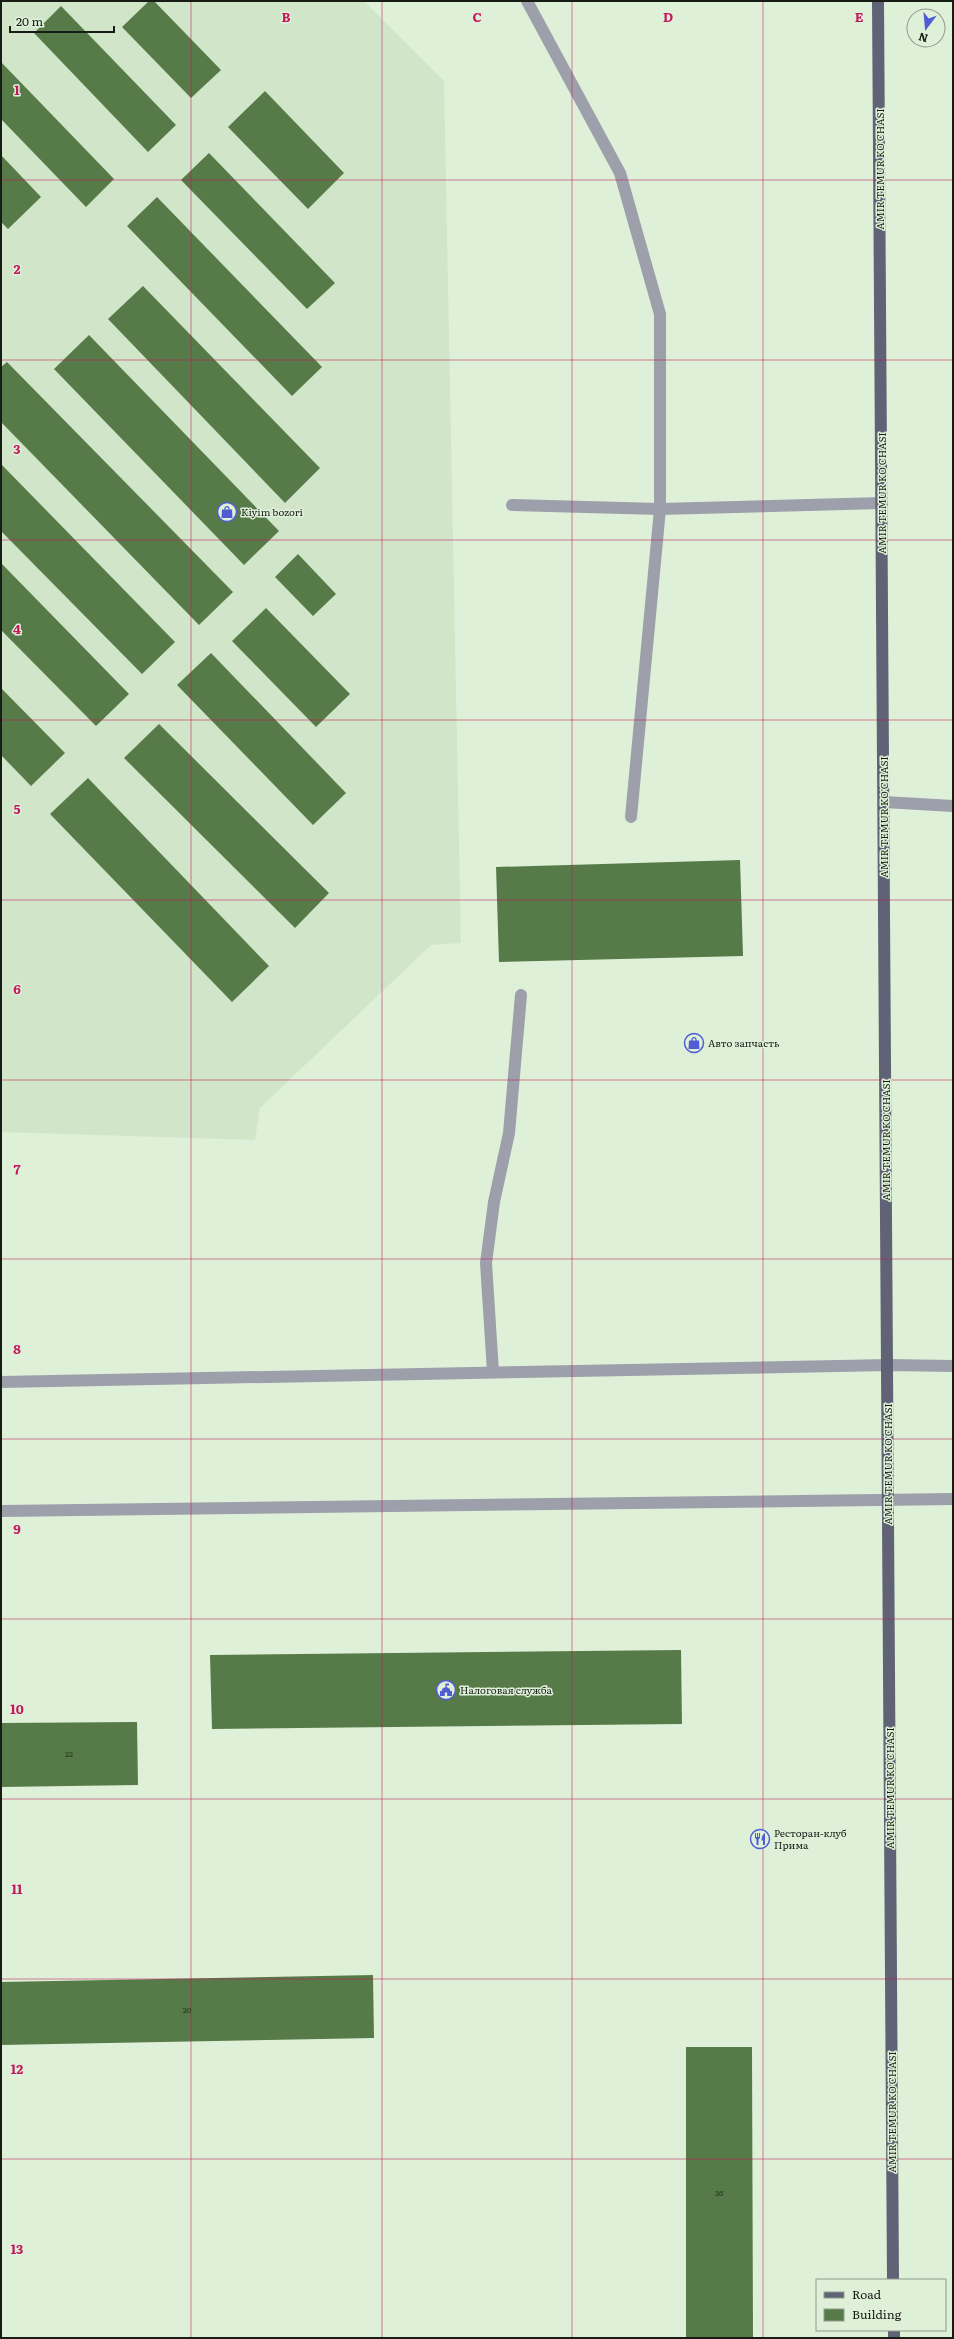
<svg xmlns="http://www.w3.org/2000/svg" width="954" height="2339" viewBox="0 0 954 2339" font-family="Literata,serif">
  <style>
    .built { fill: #d1e6c9 }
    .building { fill: #577b48 }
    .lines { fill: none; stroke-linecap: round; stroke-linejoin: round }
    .minor { stroke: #9da0aa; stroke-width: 12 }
    .major { stroke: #5f6375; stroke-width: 12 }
    .grid { fill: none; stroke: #c2185b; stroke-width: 1; stroke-opacity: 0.55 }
    .labels { text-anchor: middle; stroke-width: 3; stroke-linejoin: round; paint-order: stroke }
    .number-label { font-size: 8px; fill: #273422 }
    .street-label { font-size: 10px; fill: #171d15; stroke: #dff0d9 }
    .poi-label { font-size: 10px; fill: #171d15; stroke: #dff0d9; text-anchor: start }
    .grid-label { font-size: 13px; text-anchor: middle; font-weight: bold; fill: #c2185b; stroke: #dff0d9; stroke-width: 3; stroke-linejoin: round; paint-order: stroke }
  </style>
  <rect width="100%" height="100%" fill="#dff0d9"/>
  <polygon class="built" points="1,1 364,1 444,81 461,943 431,945 260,1108 255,1140 1,1132"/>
  <g class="building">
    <polygon points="149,1 154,1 221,70 191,98 122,27"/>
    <polygon points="61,6 176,125 148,152 34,33"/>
    <polygon points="1,62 114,179 86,207 1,119"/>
    <polygon points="265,91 344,173 308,209 228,127"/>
    <polygon points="209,153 335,283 307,309 181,180"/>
    <polygon points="1,155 41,197 8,229 1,222"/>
    <polygon points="157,197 322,367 292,396 127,226"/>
    <polygon points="143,286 320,468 285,503 108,319"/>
    <polygon points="89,335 279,531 244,565 54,369"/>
    <polygon points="7,362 233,592 199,625 1,422 1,367"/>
    <polygon points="1,464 175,642 142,674 1,531"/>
    <polygon points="298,554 336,594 313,616 275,577"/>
    <polygon points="1,563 129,694 96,726 1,630"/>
    <polygon points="266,608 350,694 316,727 232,641"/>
    <polygon points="211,653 346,793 313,825 177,685"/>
    <polygon points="1,688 65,753 31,786 1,755"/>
    <polygon points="159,724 329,893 295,928 124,758"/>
    <polygon points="88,778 269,966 232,1002 50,814"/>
    <polygon points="740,860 743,956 499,962 496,867"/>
    <polygon points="681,1650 682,1724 212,1729 210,1655"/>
    <polygon points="137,1722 138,1785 1,1787 1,1723"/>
    <polygon points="373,1975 374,2038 1,2045 1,1982"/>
    <polygon points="686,2047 752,2047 753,2338 686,2338"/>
  </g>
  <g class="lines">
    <g class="minor">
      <polyline points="527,1 620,173 660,314 660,509 631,817"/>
      <polyline points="512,505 660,509 882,503"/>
      <polyline points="884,802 953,806"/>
      <polyline points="493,1372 486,1263 494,1202 509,1133 521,995"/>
      <polyline points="1,1382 888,1365 953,1366"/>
      <polyline points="1,1511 953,1499"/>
    </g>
    <g class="major">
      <polyline points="878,1 893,2280"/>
      <polyline points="894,2330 894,2338"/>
    </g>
  </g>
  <path class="grid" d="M191 1V2338M382 1V2338M572 1V2338M763 1V2338M1 180H953M1 360H953M1 540H953M1 720H953M1 900H953M1 1080H953M1 1259H953M1 1439H953M1 1619H953M1 1799H953M1 1979H953M1 2159H953"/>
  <defs>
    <symbol id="shop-ring" viewBox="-11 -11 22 22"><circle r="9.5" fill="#dff0d9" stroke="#505cd2" stroke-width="1.5"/><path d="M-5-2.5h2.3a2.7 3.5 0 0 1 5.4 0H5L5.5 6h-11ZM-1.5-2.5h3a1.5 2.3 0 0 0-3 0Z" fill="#505cd2"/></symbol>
    <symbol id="civic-ring" viewBox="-11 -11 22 22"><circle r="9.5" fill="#dff0d9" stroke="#505cd2" stroke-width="1.5"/><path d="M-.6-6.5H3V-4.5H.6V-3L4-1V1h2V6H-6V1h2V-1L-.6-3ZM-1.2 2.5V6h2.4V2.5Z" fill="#505cd2"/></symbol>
    <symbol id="restaurant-ring" viewBox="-11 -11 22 22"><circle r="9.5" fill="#dff0d9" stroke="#505cd2" stroke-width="1.5"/><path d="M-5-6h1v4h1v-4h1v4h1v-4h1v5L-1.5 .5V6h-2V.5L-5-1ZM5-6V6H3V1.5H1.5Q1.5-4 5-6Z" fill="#505cd2"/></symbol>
  </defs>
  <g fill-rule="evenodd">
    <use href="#shop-ring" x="216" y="501" width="22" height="22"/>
    <use href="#shop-ring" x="683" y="1032" width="22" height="22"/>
    <use href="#civic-ring" x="435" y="1679" width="22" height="22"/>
    <use href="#restaurant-ring" x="749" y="1828" width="22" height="22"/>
  </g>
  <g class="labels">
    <g class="number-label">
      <text x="69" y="1757">22</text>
      <text x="187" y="2013">20</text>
      <text x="719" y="2196">36</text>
    </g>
    <g class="street-label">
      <text transform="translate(880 169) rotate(-90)" y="4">AMIR TEMUR KO'CHASI</text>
      <text transform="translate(882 493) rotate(-90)" y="4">AMIR TEMUR KO'CHASI</text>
      <text transform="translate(884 817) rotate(-90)" y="4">AMIR TEMUR KO'CHASI</text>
      <text transform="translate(886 1140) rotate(-90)" y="4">AMIR TEMUR KO'CHASI</text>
      <text transform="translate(888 1464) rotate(-90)" y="4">AMIR TEMUR KO'CHASI</text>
      <text transform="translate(890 1788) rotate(-90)" y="4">AMIR TEMUR KO'CHASI</text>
      <text transform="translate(892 2112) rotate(-90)" y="4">AMIR TEMUR KO'CHASI</text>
    </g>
    <g class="poi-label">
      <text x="241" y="516">Kiyim bozori</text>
      <text x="708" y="1047">Авто запчасть</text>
      <text x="460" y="1694">Налоговая служба</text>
      <text x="774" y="1837">Ресторан-клуб<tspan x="774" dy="12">Прима</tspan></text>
    </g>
  </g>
  <g class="grid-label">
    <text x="286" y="22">B</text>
    <text x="477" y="22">C</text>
    <text x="668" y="22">D</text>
    <text x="859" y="22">E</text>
    <text x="17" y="95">1</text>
    <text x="17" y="274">2</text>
    <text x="17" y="454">3</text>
    <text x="17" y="634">4</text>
    <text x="17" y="814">5</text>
    <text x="17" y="994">6</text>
    <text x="17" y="1174">7</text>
    <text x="17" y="1354">8</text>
    <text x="17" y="1534">9</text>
    <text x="17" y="1714">10</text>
    <text x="17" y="1894">11</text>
    <text x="17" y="2074">12</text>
    <text x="17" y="2254">13</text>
  </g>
  <rect width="954" height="2339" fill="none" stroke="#171d15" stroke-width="4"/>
  <rect x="816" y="2279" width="130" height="52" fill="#dff0d9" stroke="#8f9c8b"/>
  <rect x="824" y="2292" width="20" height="6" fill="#5f6375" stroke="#8f9c8b"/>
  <text x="852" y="2299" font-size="12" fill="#171d15">Road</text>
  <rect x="824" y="2309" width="20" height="12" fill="#577b48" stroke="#8f9c8b"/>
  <text x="852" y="2319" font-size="12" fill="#171d15">Building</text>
  <g transform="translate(926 28) rotate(196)"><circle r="19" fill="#dff0d9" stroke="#8f9c8b"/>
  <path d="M0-3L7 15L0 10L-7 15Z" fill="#505cd2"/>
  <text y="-6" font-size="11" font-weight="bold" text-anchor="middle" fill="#171d15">N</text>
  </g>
  <path d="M10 26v6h104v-6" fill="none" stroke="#171d15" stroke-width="2"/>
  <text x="16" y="26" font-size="12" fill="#171d15" stroke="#dff0d9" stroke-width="3" paint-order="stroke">20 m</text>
</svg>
